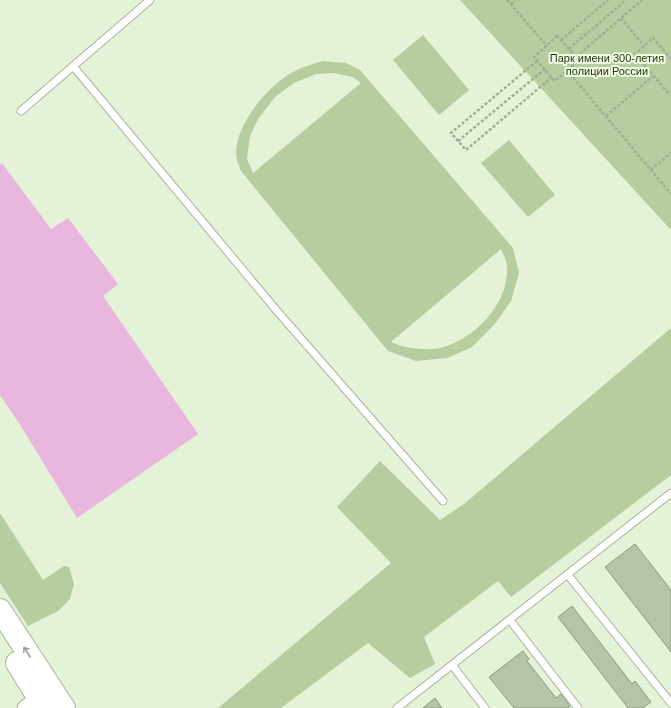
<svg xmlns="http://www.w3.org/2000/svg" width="671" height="708" viewBox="0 0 671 708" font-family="Arial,sans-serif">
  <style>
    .green { fill: #b5cd9f; fill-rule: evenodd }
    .water { fill: #e9b6dd }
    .building { fill: #b5c3a9; stroke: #8f9c83 }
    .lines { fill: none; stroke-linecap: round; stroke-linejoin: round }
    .service-casing { stroke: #a7b59b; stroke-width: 9 }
    .minor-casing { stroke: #a7b59b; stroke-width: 17 }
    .primary-casing { stroke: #a7b59b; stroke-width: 24 }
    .path { stroke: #a3ae98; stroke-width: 2.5; stroke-dasharray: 3 2; stroke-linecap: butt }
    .service { stroke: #fff; stroke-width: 7 }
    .minor { stroke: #fff; stroke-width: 15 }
    .primary { stroke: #fff; stroke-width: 22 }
    .oneway { stroke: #9fa19d }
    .labels { text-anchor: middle; stroke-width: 4; stroke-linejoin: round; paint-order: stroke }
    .park-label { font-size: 11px; fill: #223a00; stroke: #f3fee8 }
  </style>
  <rect width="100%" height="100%" fill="#e4f2d7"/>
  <g class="green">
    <polygon points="460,0 671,0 671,230"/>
    <polygon points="423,35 469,90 439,115 393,60"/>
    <path d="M323 61 346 63 360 70 513 248 519 273 511 301 494 325 472 347 447 358 416 361 388 351 241 171C239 166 236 159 236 153 236 124 270 82 297 70 305 66 314 64 323 61ZM333 73 353 77 361 83 253 173 247 159 250 136 258 119 275 97 294 83 316 74ZM501 249C503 254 507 261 507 266 509 304 475 339 440 348 433 350 413 349 406 347 401 346 396 344 391 342Z"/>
    <polygon points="509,140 555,195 528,217 481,163"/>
    <polygon points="671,328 671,475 511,597 498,581 424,637 435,664 410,678 368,643 281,708 218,708 391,563 337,507 380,461 440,520 464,504"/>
    <polygon points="0,513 43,580 64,566 69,567 74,584 70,599 58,611 28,626 0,583"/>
  </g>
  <polygon class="water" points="2,163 51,229 68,218 118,284 103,296 198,434 77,518 19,423 0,395 0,165"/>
  <g class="building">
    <polygon points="635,544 671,590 671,652 605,567"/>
    <polygon points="572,606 632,684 635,681 651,702 643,708 628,708 558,617"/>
    <polygon points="523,651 529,659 527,661 556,698 561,694 570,706 568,708 514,708 489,677"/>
    <polygon points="435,698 442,708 423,708"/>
  </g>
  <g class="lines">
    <defs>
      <g id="service">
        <polyline points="73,66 277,311 443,501"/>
        <polyline points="21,111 150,0"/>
        <polyline points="568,575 671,703"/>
        <polyline points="513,624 578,708"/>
        <polyline points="452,665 485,708"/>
        <polyline points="397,708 671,493"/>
      </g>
      <polyline id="minor" points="25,708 45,692"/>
      <g id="primary">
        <polyline points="0,610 64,708"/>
        <polyline points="17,663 45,708"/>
      </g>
    </defs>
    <use href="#service" class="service-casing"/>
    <use href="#minor" class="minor-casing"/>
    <use href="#primary" class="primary-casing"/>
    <g class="path">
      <polyline points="507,0 547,46"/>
      <polyline points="511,4 516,0"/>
      <polyline points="621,18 644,46"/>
      <polygon points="557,36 579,60 555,81 534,57"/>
      <polyline points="561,40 608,0"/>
      <polyline points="569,49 626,0"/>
      <polyline points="576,57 642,0"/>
      <polyline points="671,59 653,38 635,54 668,93 671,91"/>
      <polyline points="537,61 451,133 466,150 552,77"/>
      <polyline points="567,70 671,194"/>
      <polyline points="606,116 653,76"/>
      <polyline points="458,141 545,69"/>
      <polyline points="651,170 671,153"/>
    </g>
    <use href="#service" class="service"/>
    <use href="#minor" class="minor"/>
    <use href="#primary" class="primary"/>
  </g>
  <defs><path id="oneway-shaft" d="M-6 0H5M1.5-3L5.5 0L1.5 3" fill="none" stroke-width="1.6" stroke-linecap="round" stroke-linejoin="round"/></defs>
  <use class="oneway" href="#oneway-shaft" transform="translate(27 652) rotate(-123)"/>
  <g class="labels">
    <g class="park-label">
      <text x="607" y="62">Парк имени 300-летия<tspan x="607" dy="13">полиции России</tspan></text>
    </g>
  </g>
</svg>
